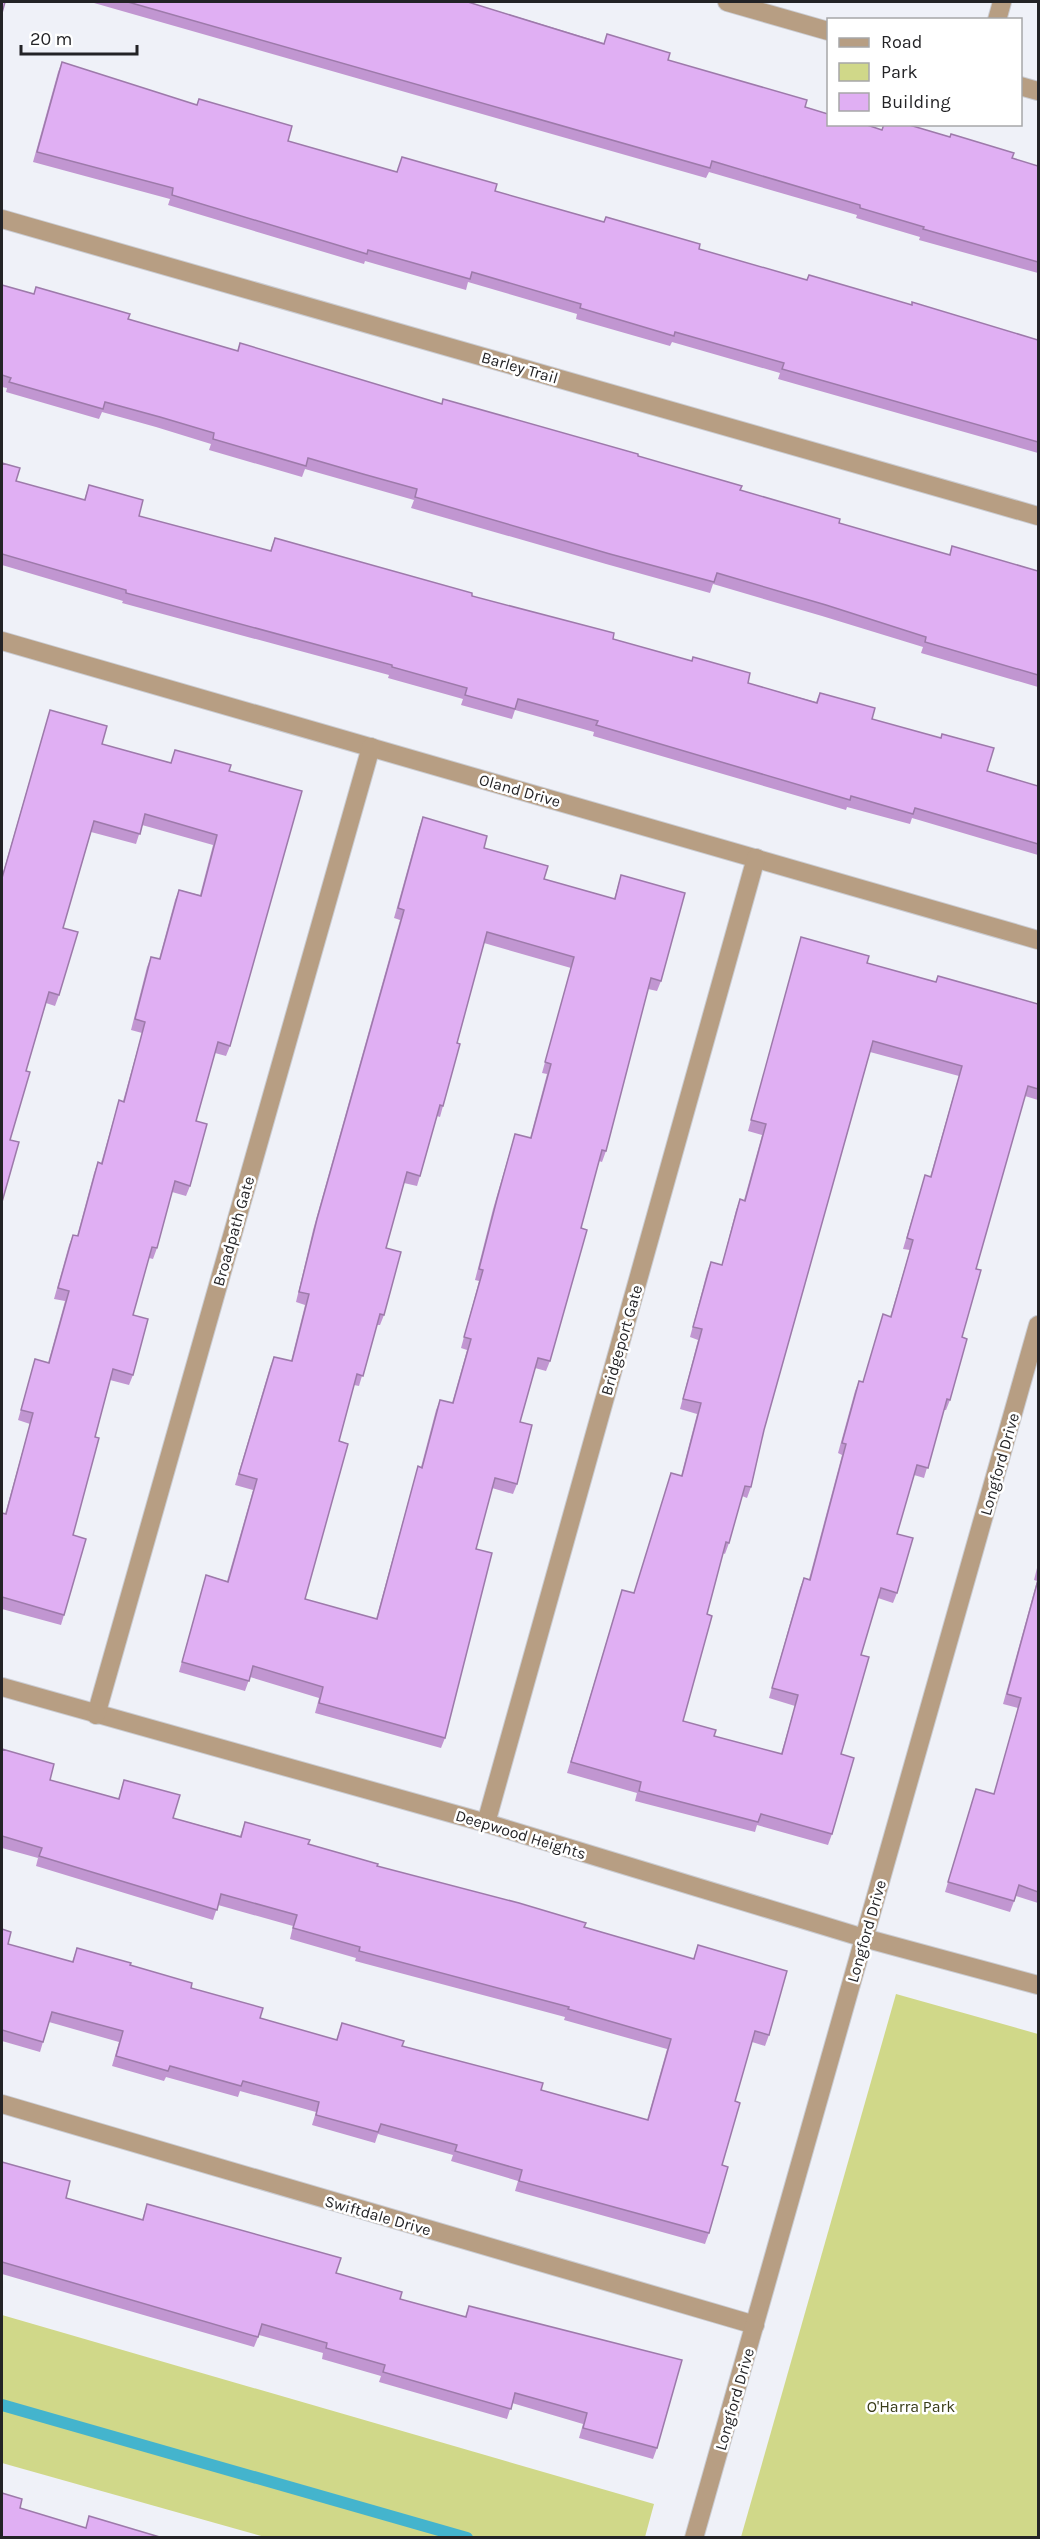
<svg xmlns="http://www.w3.org/2000/svg" width="1040" height="2539" viewBox="0 0 1040 2539" font-family="Karla,sans-serif">
  <style>
    .park { fill: #d0d889 }
    .lines { fill: none; stroke-linecap: round; stroke-linejoin: round }
    .stream { stroke: #44b4cd; stroke-width: 12 }
    .minor-casing { stroke: #caccd2; stroke-width: 20 }
    .minor { stroke: #b79e83; stroke-width: 18 }
    .wall { fill: #c196d1; fill-rule: evenodd }
    .building { fill: #e0aff3; stroke: #9d7aaa; stroke-width: 1.5; fill-rule: evenodd }
    .labels { text-anchor: middle; stroke-width: 5; stroke-linejoin: round; paint-order: stroke }
    .street-label { font-size: 16px; fill: #232326; stroke: #fff }
    .park-label { font-size: 16px; fill: #383c18; stroke: #fff }
  </style>
  <rect width="100%" height="100%" fill="#eff1f8"/>
  <g class="park">
    <polygon points="896,1994 1038,2034 1038,2537 741,2537"/>
    <polygon points="2,2315 654,2504 645,2537 265,2537 2,2463"/>
  </g>
  <g class="lines">
    <polyline class="stream" points="2,2405 467,2538"/>
    <defs>
      <g id="minor">
        <polyline points="727,2 828,31"/>
        <polyline points="997,20 1002,2"/>
        <polyline points="1020,86 1038,91"/>
        <polyline points="2,219 1038,516"/>
        <polyline points="2,641 1038,940"/>
        <polyline points="2,1687 486,1823 864,1938 1038,1985"/>
        <polyline points="96,1715 371,747"/>
        <polyline points="486,1823 756,858"/>
        <polyline points="2,2104 755,2325"/>
        <polyline points="694,2538 1038,1325"/>
      </g>
    </defs>
    <use href="#minor" class="minor-casing"/>
    <use href="#minor" class="minor"/>
  </g>
  <g class="wall">
    <polygon points="95,2 468,2 604,43 607,34 668,60 805,107 882,130 884,124 1038,166 1038,273 919,240 920,237 856,218 857,215 709,172 706,178 94,3"/>
    <polygon points="62,62 288,141 397,172 402,157 495,191 807,280 911,305 1038,340 1038,453 778,379 780,373 672,342 670,346 576,319 577,314 468,282 466,290 365,261 364,264 168,205 170,199 33,162 58,72"/>
    <polygon points="2,285 34,294 36,287 128,319 237,351 240,343 441,404 638,456 839,523 949,555 952,546 1038,571 1038,687 921,653 923,647 822,616 713,584 710,593 606,564 411,508 414,500 305,469 302,477 209,450 211,444 156,427 102,412 99,419 6,392 7,388 2,387"/>
    <polygon points="2,463 16,481 84,500 89,485 139,516 270,551 275,538 472,596 613,639 748,683 816,702 820,693 872,719 987,771 1038,786 1038,855 912,818 910,824 847,807 846,810 593,736 594,732 515,710 512,719 461,705 463,699 388,678 389,675 122,603 123,601 2,565"/>
    <polygon points="50,710 102,744 171,763 175,750 229,771 230,1046 226,1056 215,1053 196,1121 190,1186 186,1196 172,1192 157,1248 153,1259 149,1258 133,1315 133,1375 129,1385 110,1380 95,1437 73,1535 64,1615 61,1625 2,1609 2,1513 5,1514 30,1424 18,1420 35,1359 48,1363 65,1301 54,1299 69,1245 73,1235 77,1236 94,1173 98,1162 101,1163 119,1100 123,1101 142,1033 131,1030 147,967 151,957 159,959 175,900 179,890 200,895 213,845 142,825 136,844 91,832 63,928 59,995 55,1006 46,1003 26,1071 10,1140 2,1202 2,876"/>
    <path d="M423 817 484 848 544 879 614 899 621 875 661 981 657 991 648 989 606 1151 602 1162 599 1161 581 1228 550 1361 546 1371 535 1368 520 1422 517 1484 513 1494 492 1488 476 1549 445 1738 441 1748 315 1713 319 1698 250 1677 245 1691 179 1672 203 1586 206 1575 227 1581 253 1490 235 1485 270 1367 274 1357 291 1361 305 1305 296 1302 313 1230 400 920 394 918 419 828ZM484 943 571 968 542 1073 547 1074 530 1138 515 1134 493 1209 475 1280 479 1281 461 1348 467 1350 452 1403 440 1400 436 1410 421 1467 418 1466 415 1477 376 1619 305 1599 339 1441 354 1385 359 1386 377 1325H380L384 1315 386 1248 404 1183 417 1186 420 1176 437 1116 440 1117 443 1106 457 1043Z"/>
    <path d="M801 937 867 963 936 982 1038 1004V1100L1025 1096 976 1269 950 1400 946 1410H944L924 1478 914 1475 897 1534V1593L893 1603 878 1598 861 1655 841 1754 832 1834 828 1845 757 1825 755 1832 635 1801 637 1793 567 1773 622 1590 634 1593 671 1473 681 1476 697 1414 680 1409 698 1340 690 1337 707 1272 711 1262 722 1265 736 1210 740 1199 744 1200 762 1135 748 1131 798 948ZM870 1052 959 1076 930 1177 925 1175 903 1249 910 1250 890 1317 883 1314 863 1382 859 1381 855 1391 838 1453 842 1455 809 1579 804 1578 800 1588 769 1698 795 1706 781 1754 714 1736 683 1721 707 1614 723 1553 725 1554 729 1543 742 1496 747 1498 751 1487 764 1430Z"/>
    <polygon points="1038,1564 1038,1903 1016,1896 1010,1912 945,1892 976,1789 994,1794 1018,1708 1003,1704 1037,1581 1034,1580"/>
    <polygon points="2,1749 50,1780 118,1799 124,1780 173,1818 240,1836 245,1822 308,1844 377,1866 693,1959 698,1945 769,2035 765,2046 752,2042 735,2101 709,2233 705,2244 515,2191 518,2181 451,2161 453,2155 378,2134 375,2143 312,2125 316,2112 240,2091 238,2097 166,2077 164,2081 112,2066 119,2042 49,2022 40,2052 2,2041 2,1929 8,1944 72,1962 77,1948 130,1965 191,1988 260,2018 336,2040 342,2023 402,2046 541,2090 647,2120 667,2049 564,2020 565,2017 355,1961 356,1958 290,1939 293,1926 218,1905 213,1920 36,1866 38,1858 2,1848"/>
    <polygon points="2,2162 66,2198 142,2220 147,2204 336,2273 400,2299 465,2317 469,2306 657,2448 653,2459 579,2438 583,2424 512,2403 507,2419 379,2382 381,2376 322,2359 323,2353 259,2335 254,2347 2,2274"/>
  </g>
  <g class="building">
    <polygon points="2,2 5,2 2,13"/>
    <polygon points="128,2 468,2 604,44 607,34 670,53 668,60 807,100 805,107 828,114 828,124 864,124 882,130 884,124 906,124 950,137 951,134 1014,153 1012,158 1038,166 1038,262 923,229 924,227 860,208 860,205 712,161 710,168"/>
    <polygon points="62,62 197,105 199,99 292,126 288,141 397,172 402,157 497,184 495,191 604,222 606,217 700,244 699,249 807,280 809,275 912,305 912,302 1038,340 1038,442 782,369 784,363 675,332 674,336 580,308 581,304 472,272 470,279 368,250 367,254 172,195 173,188 37,152"/>
    <polygon points="2,285 34,294 36,287 130,314 128,319 238,351 240,343 442,404 443,399 638,454 638,456 742,486 740,490 840,519 839,523 950,555 952,546 1038,571 1038,675 925,642 926,637 826,605 717,573 714,582 610,554 415,497 417,489 363,474 308,458 306,466 213,439 214,433 160,417 105,402 103,409 9,382 11,378 2,375"/>
    <polygon points="2,463 20,468 16,481 85,500 89,485 143,500 139,516 271,551 275,538 472,593 472,596 614,633 613,639 692,661 693,657 750,673 748,683 817,703 820,693 875,708 872,719 941,738 942,734 994,748 987,771 1038,786 1038,844 915,808 913,814 851,796 850,800 596,725 598,721 518,699 515,709 465,695 467,688 392,667 392,665 126,593 126,590 2,554"/>
    <polygon points="50,710 107,726 102,744 171,763 175,750 231,765 229,771 302,791 230,1046 218,1042 196,1121 207,1124 190,1186 175,1181 157,1248 152,1247 133,1315 148,1319 133,1375 113,1369 95,1437 99,1438 73,1535 86,1539 64,1615 2,1597 2,1513 6,1514 33,1413 21,1410 35,1359 49,1363 69,1291 58,1288 73,1235 78,1236 98,1162 102,1164 119,1100 124,1102 145,1022 135,1019 151,957 160,959 179,890 201,896 217,835 145,814 140,834 94,821 63,928 78,932 59,995 49,992 26,1071 30,1072 10,1140 19,1142 2,1202 2,878"/>
    <path d="M423 817 487 836 484 848 548 866 544 879 615 899 621 875 685 893 661 981 651 978 606 1151 602 1150 581 1228 587 1230 550 1361 538 1358 520 1422 532 1425 517 1484 495 1478 476 1549 492 1553 445 1738 319 1703 323 1687 253 1666 249 1681 182 1662 206 1575 228 1582 257 1479 239 1474 274 1357 292 1361 309 1294 299 1292 317 1219 404 910 398 908ZM487 932 574 957 545 1062 551 1064 531 1138 515 1134 497 1199 479 1269 483 1270 464 1337 471 1339 453 1403 440 1400 422 1468 418 1466 377 1619 305 1599 348 1444 339 1441 357 1374 363 1376 380 1314 384 1315 401 1252 386 1248 407 1172 420 1176 440 1105 443 1106 460 1044 457 1043Z"/>
    <path d="M801 937 869 956 867 963 936 982 938 976 1038 1004V1089L1028 1086 976 1269 981 1270 962 1337 967 1339 950 1400 947 1399 928 1468 917 1465 897 1534 913 1538 897 1593 881 1588 861 1655 869 1657 841 1754 854 1758 832 1834 761 1814 758 1822 639 1791 641 1782 571 1762 622 1590 634 1593 671 1473 682 1476 701 1403 683 1399 702 1329 693 1327 711 1262 722 1265 740 1199 745 1201 766 1124 751 1120ZM873 1041 962 1066 931 1177 925 1175 907 1238 913 1240 891 1317 883 1314 863 1382 859 1381 842 1443 846 1444 810 1580 804 1578 772 1688 798 1695 782 1754 714 1736 716 1730 683 1721 712 1616 707 1614 726 1542 729 1543 745 1486 751 1487 764 1430Z"/>
    <polygon points="1038,1580 1038,1892 1019,1885 1014,1901 948,1882 976,1789 994,1794 1021,1698 1007,1694"/>
    <polygon points="2,1749 54,1764 50,1780 119,1799 124,1780 180,1795 173,1818 241,1837 245,1822 310,1840 308,1844 378,1864 377,1866 519,1903 586,1923 584,1927 694,1959 698,1945 787,1971 769,2035 755,2031 735,2101 740,2103 722,2165 728,2167 709,2233 519,2181 522,2170 455,2151 457,2145 381,2124 378,2132 316,2115 319,2102 243,2081 241,2086 170,2066 168,2071 116,2056 123,2031 52,2012 43,2042 2,2030 2,1929 11,1932 8,1944 73,1962 77,1948 131,1963 130,1965 192,1983 191,1988 263,2008 260,2018 337,2040 342,2023 404,2041 402,2046 543,2083 541,2090 648,2120 671,2039 568,2009 569,2007 359,1951 360,1947 293,1928 297,1915 221,1894 217,1910 39,1856 42,1848 2,1836"/>
    <polygon points="2,2162 70,2181 66,2198 143,2220 147,2204 341,2258 336,2273 402,2292 400,2299 466,2317 469,2306 682,2360 657,2448 583,2428 587,2413 515,2393 511,2409 383,2372 385,2365 326,2348 327,2343 262,2324 258,2337 2,2262"/>
    <polygon points="2,2493 22,2499 20,2508 86,2528 89,2516 163,2538 2,2538"/>
  </g>
  <g class="labels">
    <g class="street-label">
      <text transform="translate(520 367) rotate(16)" y="6">Barley Trail</text>
      <text transform="translate(520 790) rotate(16)" y="6">Oland Drive</text>
      <text transform="translate(233 1231) rotate(-74)" y="6">Broadpath Gate</text>
      <text transform="translate(621 1340) rotate(-74)" y="6">Bridgeport Gate</text>
      <text transform="translate(999 1464) rotate(-74)" y="6">Longford Drive</text>
      <text transform="translate(521 1834) rotate(17)" y="6">Deepwood Heights</text>
      <text transform="translate(866 1931) rotate(-74)" y="6">Longford Drive</text>
      <text transform="translate(378 2215) rotate(16)" y="6">Swiftdale Drive</text>
      <text transform="translate(734 2399) rotate(-74)" y="6">Longford Drive</text>
    </g>
    <g class="park-label">
      <text x="911" y="2412">O'Harra Park</text>
    </g>
  </g>
  <rect width="1040" height="2539" fill="none" stroke="#232326" stroke-width="6"/>
  <rect x="827" y="18" width="195" height="108" fill="#ffffff" stroke="#a7a7a8" stroke-width="1.5"/>
  <rect x="839" y="38" width="30" height="9" fill="#b79e83" stroke="#a7a7a8" stroke-width="1.5"/>
  <text x="881" y="48" font-size="18" fill="#232326">Road</text>
  <rect x="839" y="63" width="30" height="18" fill="#d0d889" stroke="#a7a7a8" stroke-width="1.5"/>
  <text x="881" y="78" font-size="18" fill="#232326">Park</text>
  <rect x="839" y="93" width="30" height="18" fill="#e0aff3" stroke="#a7a7a8" stroke-width="1.5"/>
  <text x="881" y="108" font-size="18" fill="#232326">Building</text>
  <path d="M21 45v9h116v-9" fill="none" stroke="#232326" stroke-width="3"/>
  <text x="30" y="45" font-size="18" fill="#232326" stroke="#ffffff" stroke-width="4.5" paint-order="stroke">20 m</text>
</svg>
